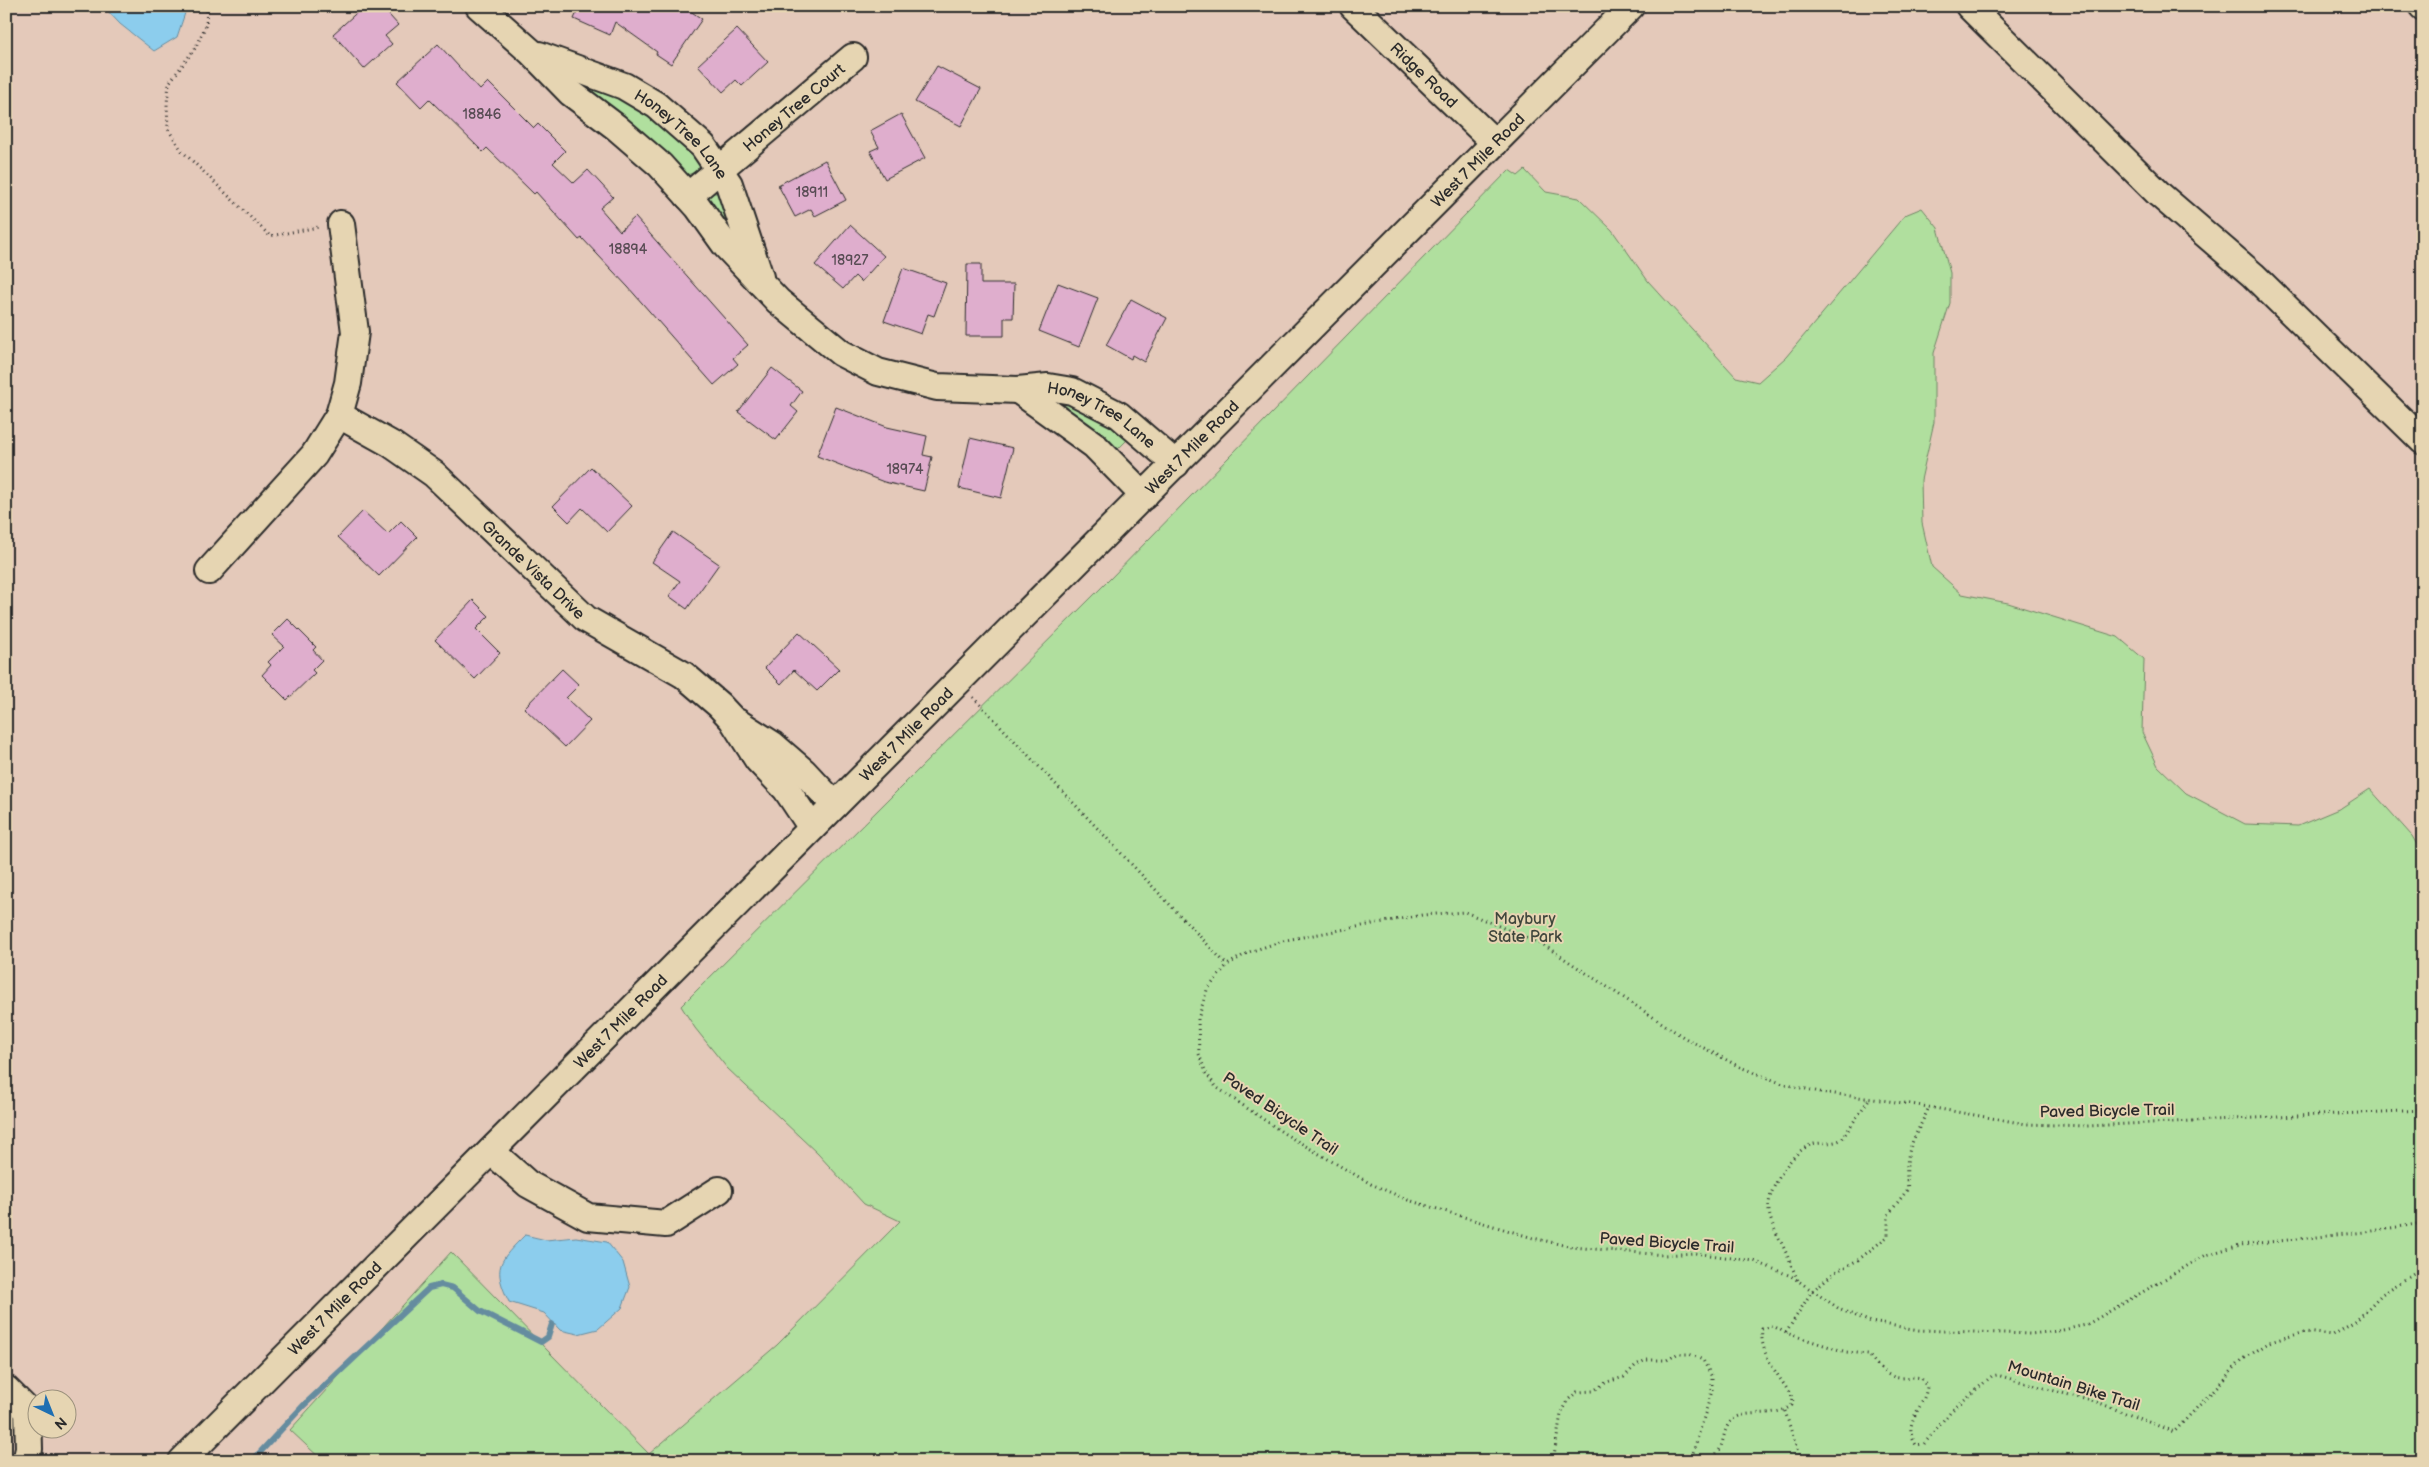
<svg xmlns="http://www.w3.org/2000/svg" width="2429" height="1467" viewBox="0 0 2429 1467" font-family="'Balsamiq Sans',sans-serif">
  <style>
    .green { fill: #b0df9e; stroke: #6e8564 }
    .water { fill: #8ccded; stroke: #658c9f }
    .lines { fill: none; stroke-linecap: round; stroke-linejoin: round }
    .stream { stroke: #658c9f; stroke-width: 6 }
    .building { fill: #dfaecd; stroke: #2b2b2b }
    .minor-casing { stroke: #2b2b2b; stroke-width: 30 }
    .path { stroke: #2b2b2b; stroke-width: 3; stroke-dasharray: 1 4; stroke-linecap: butt }
    .minor { stroke: #e6d5b2; stroke-width: 26 }
    .labels { text-anchor: middle; stroke-width: 4; stroke-linejoin: round; paint-order: stroke }
    .number-label { font-size: 14px; fill: #584c54 }
    .street-label { font-size: 16px; fill: #2b2b2b; stroke: #e6d5b2 }
    .park-label { font-size: 16px; fill: #3f463c; stroke: #e6d5b2 }
  </style>
  <rect width="100%" height="100%" fill="#e4c9ba"/>
  <filter id="ink" filterUnits="userSpaceOnUse"><feTurbulence type="fractalNoise" baseFrequency=".02" numOctaves="2"/><feDisplacementMap in="SourceGraphic" scale="10" xChannelSelector="R" yChannelSelector="G"/><feConvolveMatrix kernelMatrix="1 2 1 2 8 2 1 2 1" color-interpolation-filters="sRGB"/></filter>
  <g filter="url(#ink)">
    <g class="green">
      <path d="M580 82 627 97 701 159C700 169 696 173 686 175L589 96Z"/>
      <polygon points="1509,170 1518,176 1525,170 1546,192 1579,198 1612,230 1648,281 1736,377 1758,382 1786,357 1905,215 1922,208 1938,228 1950,273 1950,303 1934,353 1934,422 1921,480 1922,523 1932,567 1962,594 2008,603 2118,637 2144,659 2142,732 2158,766 2186,793 2245,824 2298,826 2341,808 2370,789 2412,836 2423,855 2423,1461 323,1461 290,1430 451,1252 649,1454 777,1345 900,1221 864,1204 818,1154 727,1068 695,1028 681,1006 1109,580"/>
      <polygon points="709,193 719,193 738,238 705,204"/>
      <polygon points="1056,396 1128,434 1127,440 1117,450 1108,446 1053,405"/>
    </g>
    <g class="water">
      <polygon points="103,6 182,6 185,13 177,37 154,51 120,24"/>
      <path d="M525 1235 546 1240 576 1237 607 1242 623 1262 630 1287 622 1308 598 1329 578 1334 560 1330 544 1313 509 1302C492 1267 499 1261 525 1235Z"/>
    </g>
    <g class="lines">
      <polyline class="stream" points="252,1461 303,1406 429,1288 441,1285 453,1288 480,1311 541,1342 548,1337 552,1324"/>
    </g>
    <g class="building">
      <polygon points="364,6 381,6 398,25 385,36 392,44 364,69 333,34"/>
      <polygon points="580,6 683,6 702,19 671,64 656,54 657,52 615,22 610,35 574,19"/>
      <polygon points="737,29 768,62 742,86 736,80 723,92 698,65"/>
      <polygon points="438,44 480,90 488,82 534,128 538,124 565,151 553,163 574,183 588,170 613,197 600,208 620,231 635,217 748,345 733,358 738,364 714,385 628,287 582,238 579,240 536,192 534,194 487,148 483,152 429,99 421,107 397,82"/>
      <polygon points="937,66 981,89 961,126 915,102"/>
      <polygon points="901,114 925,158 885,179 870,151 879,147 870,131"/>
      <polygon points="825,160 846,200 815,216 811,209 795,217 778,185"/>
      <polygon points="850,225 884,256 861,282 855,276 843,289 815,265"/>
      <polygon points="967,264 981,264 981,284 1014,284 1013,318 1004,318 1004,336 966,336"/>
      <polygon points="903,268 946,283 934,316 928,314 921,334 884,321"/>
      <polygon points="1058,283 1098,298 1079,347 1039,331"/>
      <polygon points="1131,299 1167,318 1144,362 1132,355 1131,359 1106,345"/>
      <polygon points="772,368 802,391 791,406 798,412 776,440 738,412"/>
      <polygon points="836,407 887,427 927,436 923,455 932,457 924,491 884,482 817,456"/>
      <polygon points="970,438 1013,448 1001,498 959,488"/>
      <polygon points="591,467 632,506 607,532 582,508 569,522 553,506"/>
      <polygon points="363,511 388,534 401,521 417,537 379,576 338,537"/>
      <polygon points="673,532 719,564 687,609 669,596 680,581 652,562"/>
      <polygon points="473,600 489,616 476,629 500,653 475,679 435,640"/>
      <polygon points="288,619 316,647 313,650 322,660 312,670 315,673 287,700 262,675 271,665 268,662 284,646 272,635"/>
      <polygon points="799,632 839,669 817,691 794,670 781,684 765,668"/>
      <polygon points="562,669 579,685 566,698 590,721 565,747 524,708"/>
    </g>
    <g class="lines">
      <defs>
        <g id="minor">
          <path id="s1" d="M479 6 531 52 571 93 616 127 660 165 698 207 726 246 778 301 841 353 878 372 937 387 1018 390 1048 387 1072 391 1119 415 1176 464"/>
          <path id="s2" d="M1353 6 1495 143"/>
          <polyline points="1969,6 2160,195 2253,275 2423,441"/>
          <polyline points="2422,6 2423,7"/>
          <path id="s3" d="M539 55 624 86 656 105 703 146 729 184 760 277"/>
          <path id="s4" d="M688 196 853 57"/>
          <polyline points="1018,390 1094,445 1144,496"/>
          <path id="s5" d="M339 415 391 444 434 474 586 619 684 675 719 705 732 719 758 760 786 789 812 828"/>
          <polyline points="209,571 314,455 339,415 348,383 355,332 341,224"/>
          <polyline points="737,722 773,745 803,771 835,805"/>
          <polyline points="491,1151 528,1184 588,1217 666,1224 719,1190"/>
          <polyline points="6,1389 28,1411 29,1449 26,1461"/>
          <path id="s6" d="M182 1461 1631 6"/>
        </g>
      </defs>
      <use href="#minor" class="minor-casing"/>
      <g class="path">
        <polyline points="207,6 206,25 196,47 169,83 167,104 168,129 182,151 270,236 319,227"/>
        <polyline points="973,697 1227,965"/>
        <polyline points="2423,1110 2087,1126 2026,1124 1911,1104 1820,1092 1783,1084 1740,1067 1685,1038 1542,944 1465,912 1422,915 1286,940 1249,952 1227,965 1207,990 1198,1019 1199,1054 1206,1073 1216,1087 1285,1134 1371,1184 1408,1200 1533,1238 1572,1247 1664,1255 1695,1253 1754,1261 1791,1276 1841,1310 1871,1322 1919,1330 2030,1334 2058,1331 2086,1325 2206,1255 2240,1245 2365,1232 2423,1223"/>
        <path d="M1798 1280C1792 1268 1788 1256 1782 1244 1768 1217 1762 1205 1780 1176 1786 1165 1795 1154 1806 1147 1818 1140 1831 1146 1842 1139L1869 1099"/>
        <path d="M1786 1333 1812 1291 1835 1272 1858 1260 1888 1236V1215L1908 1189C1903 1149 1914 1141 1929 1107"/>
        <polyline points="1785,1411 1800,1459"/>
        <polyline points="1553,1461 1561,1414 1569,1399 1577,1392 1593,1391 1607,1382 1624,1377 1636,1365 1646,1360 1667,1360 1677,1354 1689,1354 1703,1360 1712,1377 1712,1391 1693,1453 1696,1461"/>
        <path d="M1709 1461C1713 1457 1718 1453 1720 1449 1724 1440 1724 1427 1732 1420 1747 1408 1775 1419 1792 1405L1793 1399C1781 1377 1759 1356 1762 1329L1773 1326 1786 1333 1846 1352 1868 1354C1877 1365 1885 1377 1900 1378 1908 1378 1913 1376 1921 1378L1927 1387C1924 1410 1901 1421 1916 1445L1924 1444 1950 1412 1992 1376 1997 1375 2102 1404 2174 1432 2242 1360 2270 1342 2287 1337 2306 1332 2333 1335 2355 1322 2382 1294 2423 1268"/>
      </g>
      <use href="#minor" class="minor"/>
    </g>
  </g>
  <g class="labels">
    <g class="number-label">
      <text x="482" y="119">18846</text>
      <text x="812" y="197">18911</text>
      <text x="628" y="254">18894</text>
      <text x="850" y="265">18927</text>
      <text x="905" y="474">18974</text>
    </g>
    <g class="street-label">
      <text dy="6" stroke="none"><textPath href="#s2" startOffset="99">Ridge Road</textPath></text>
      <text dy="6" stroke="none"><textPath href="#s4" startOffset="138">Honey Tree Court</textPath></text>
      <text dy="6" stroke="none"><textPath href="#s3" startOffset="166">Honey Tree Lane</textPath></text>
      <text dy="6" stroke="none"><textPath href="#s6" startOffset="1836">West 7 Mile Road</textPath></text>
      <text dy="6" stroke="none"><textPath href="#s1" startOffset="778">Honey Tree Lane</textPath></text>
      <text dy="6" stroke="none"><textPath href="#s6" startOffset="1431">West 7 Mile Road</textPath></text>
      <text dy="6" stroke="none"><textPath href="#s5" startOffset="250">Grande Vista Drive</textPath></text>
      <text dy="6" stroke="none"><textPath href="#s6" startOffset="1026">West 7 Mile Road</textPath></text>
      <text dy="6" stroke="none"><textPath href="#s6" startOffset="621">West 7 Mile Road</textPath></text>
      <text transform="translate(2107 1110) rotate(-1)" y="6">Paved Bicycle Trail</text>
      <text transform="translate(1281 1113) rotate(34)" y="6">Paved Bicycle Trail</text>
      <text transform="translate(1667 1242) rotate(4)" y="6">Paved Bicycle Trail</text>
      <text dy="6" stroke="none"><textPath href="#s6" startOffset="216">West 7 Mile Road</textPath></text>
      <text transform="translate(2074 1385) rotate(17)" y="6">Mountain Bike Trail</text>
    </g>
    <g class="park-label">
      <text x="1525" y="924">Maybury<tspan x="1525" dy="18">State Park</tspan></text>
    </g>
  </g>
  <rect width="2429" height="1467" fill="none" stroke="#e6d5b2" stroke-width="25"/>
  <rect x="12" y="12" width="2404" height="1442" fill="none" stroke="#2b2b2b" stroke-width="2" filter="url(#ink)"/>
  <g transform="translate(52 1414) rotate(137)"><circle r="24" fill="#e6d5b2" stroke="#9b917c"/>
  <path d="M0-4L9 19L0 12L-9 19Z" fill="#1f6fb2"/>
  <text y="-8" font-size="14" font-weight="bold" text-anchor="middle" fill="#2b2b2b">N</text>
  </g>
</svg>
